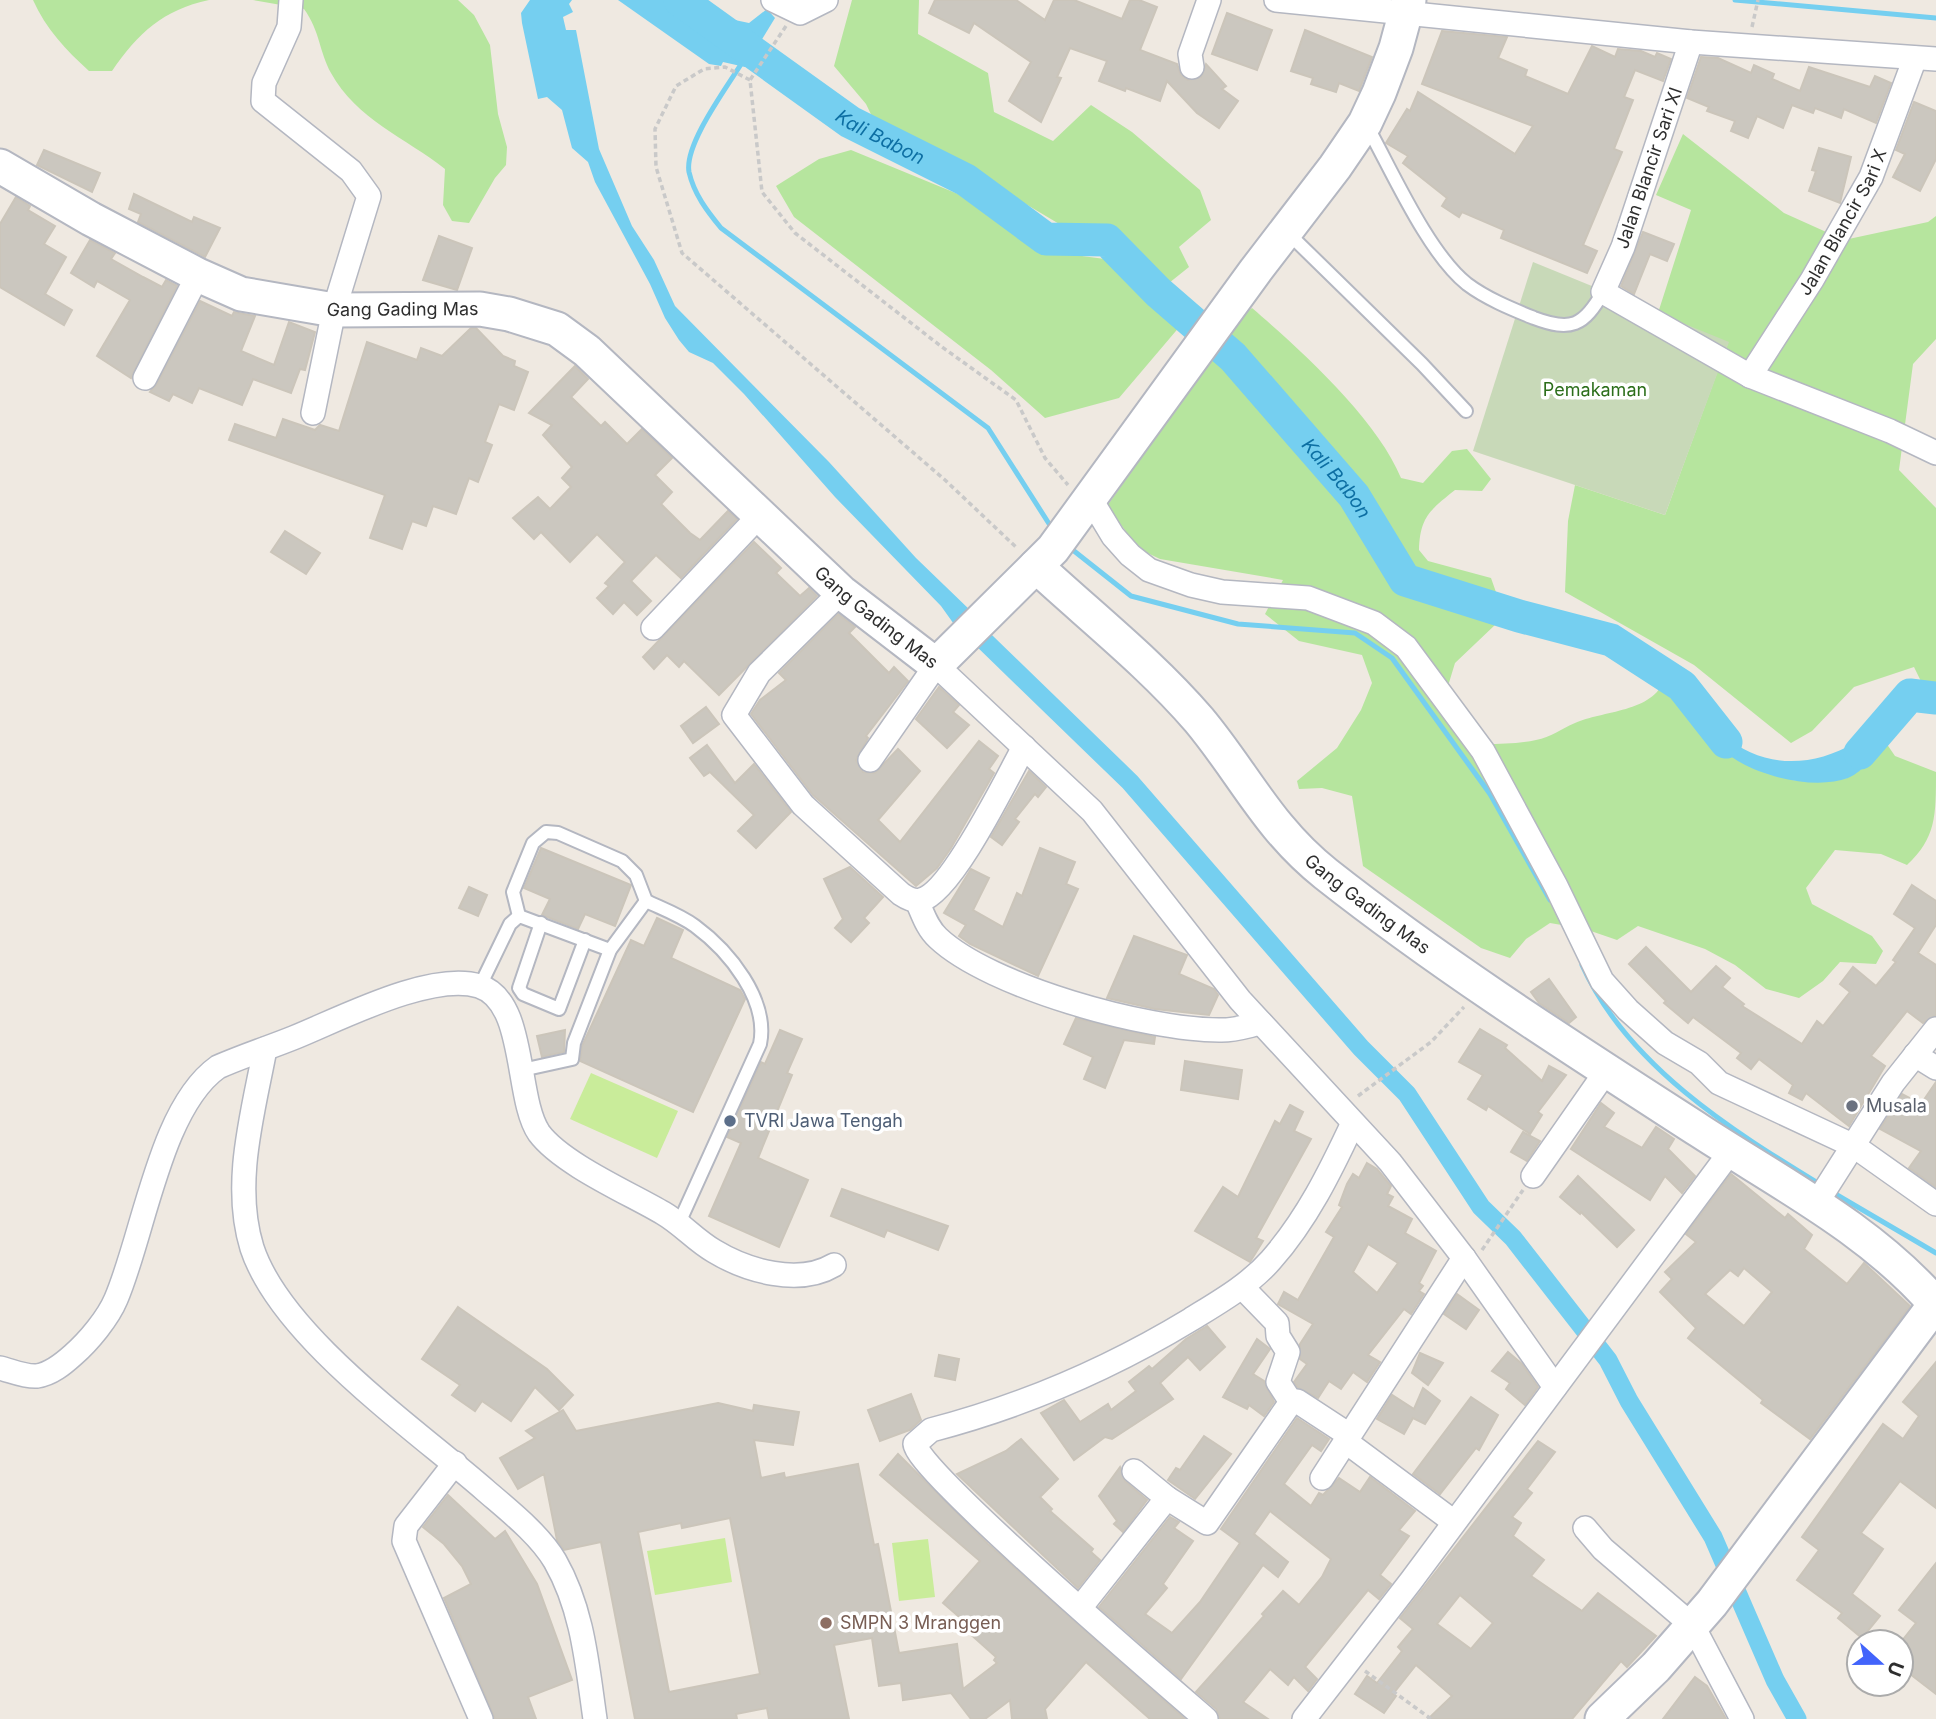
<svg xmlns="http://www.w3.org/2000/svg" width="1936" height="1719" viewBox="0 0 1936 1719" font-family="Inter,sans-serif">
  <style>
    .green { fill: #b6e59e }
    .cemetery { fill: #c8d9b8 }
    .pitch { fill: #c9ec9a }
    .water { fill: #75cff0 }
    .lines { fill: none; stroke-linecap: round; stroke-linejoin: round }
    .stream { stroke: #75cff0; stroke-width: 5 }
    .canal { stroke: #75cff0; stroke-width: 19 }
    .river { stroke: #75cff0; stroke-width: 33 }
    .building { fill: #cbc7bf; stroke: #cbc5ba; stroke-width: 2; fill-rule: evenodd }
    .lane-casing { stroke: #b4b7c1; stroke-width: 16 }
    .street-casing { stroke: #b4b7c1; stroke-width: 26 }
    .secondary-casing { stroke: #b4b7c1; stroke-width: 37 }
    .path { stroke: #c9c9c9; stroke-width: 3.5; stroke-dasharray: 5 3.5; stroke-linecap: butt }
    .lane { stroke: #fff; stroke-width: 12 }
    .street { stroke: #fff; stroke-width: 23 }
    .secondary { stroke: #fff; stroke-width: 33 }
    .worship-dot { fill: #6b7280; stroke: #fff; stroke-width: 2.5 }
    .service-dot { fill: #5c6f8a; stroke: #fff; stroke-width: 2.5 }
    .education-dot { fill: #8d6e63; stroke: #fff; stroke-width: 2.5 }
    .labels { text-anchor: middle; stroke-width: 7; stroke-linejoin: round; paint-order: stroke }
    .street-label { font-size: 18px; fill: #2e2e2e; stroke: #fff }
    .park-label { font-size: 18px; fill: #2c6e1b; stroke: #fff }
    .worship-label { font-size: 18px; fill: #5b616d; stroke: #fff; text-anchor: start }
    .service-label { font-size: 18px; fill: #4e5e75; stroke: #fff; text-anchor: start }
    .education-label { font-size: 18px; fill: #785e54; stroke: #fff; text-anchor: start }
    .water-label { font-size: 19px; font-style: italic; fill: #0d6fa3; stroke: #fff }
  </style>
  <rect width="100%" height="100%" fill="#efe9e1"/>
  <g class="green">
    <path d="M33 0H209C163 10 138 33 112 71H89C66 50 46 29 33 0Z"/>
    <path d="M253 0H458L474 15 490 45 498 114 507 147 506 165 495 178 469 223 452 221 443 205 445 169C406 138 356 119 331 73 319 51 320 31 304 9Z"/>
    <polygon points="852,0 919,0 918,34 988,73 994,112 1053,141 1091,105 1132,132 1200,190 1211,220 1179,247 1189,267 1169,283 1109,228 1071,231 972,172 880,133 866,104 834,66"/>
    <polygon points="1683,134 1784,213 1844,240 1928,222 1936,216 1936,339 1913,364 1899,470 1936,508 1936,712 1914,667 1854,687 1812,731 1791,743 1694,665 1565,592 1568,521 1575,485 1665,515 1728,343 1658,313 1691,210 1656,195"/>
    <polygon points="851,150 958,194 1036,250 1105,259 1181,325 1119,398 1045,418 991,370 794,217 776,186 819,159"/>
    <path d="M1252 308C1301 350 1377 419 1401 478L1423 483 1452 451 1467 449 1491 479 1482 491 1455 490C1430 510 1420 517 1419 550L1428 561 1491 578 1497 595 1496 624 1455 663 1441 709 1465 744C1488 744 1513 745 1536 740 1551 737 1561 729 1575 723 1601 711 1655 712 1664 679L1679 688 1710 735 1792 780 1813 782 1847 778 1866 766 1884 740 1895 756 1936 772C1936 816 1936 838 1907 865L1881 854 1835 850 1806 888 1812 904 1872 936 1883 951 1876 964 1840 962 1823 981 1799 998 1766 989 1735 965 1705 949 1638 926 1617 940 1585 929 1550 923 1526 939 1510 958 1481 948 1363 866 1352 796 1322 788 1299 789 1297 781 1337 748 1361 710 1372 683 1362 655 1299 641 1265 614 1283 580 1160 559 1139 549 1107 506 1242 316Z"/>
  </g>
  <polygon class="cemetery" points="1533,262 1729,342 1665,515 1473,451"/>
  <g class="pitch">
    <polygon points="591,1073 678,1111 657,1158 570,1119"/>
    <polygon points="725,1538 732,1582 655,1595 647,1551"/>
    <polygon points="928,1539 935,1597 899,1601 892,1543"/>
  </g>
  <g class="water">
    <polygon points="530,0 572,0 569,4 573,12 563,17 566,30 576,30 599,149 632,226 654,260 675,306 829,462 916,558 972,612 956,627 941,606 835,497 744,394 713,363 689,352 679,340 665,318 650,284 595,182 588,162 572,148 562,110 547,97 538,99 522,23 521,13"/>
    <polygon points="618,0 704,0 730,19 749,23 767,9 775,18 745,67 723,62 721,66 709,64"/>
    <path d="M1700 704C1708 714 1714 726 1723 734 1761 769 1812 768 1854 743 1867 736 1876 724 1887 715 1895 729 1887 736 1878 748 1870 760 1862 772 1848 778 1813 791 1751 775 1724 751 1712 740 1704 725 1694 713Z"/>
  </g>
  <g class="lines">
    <g class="stream">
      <polyline points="1735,0 1936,18"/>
      <path d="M743 61C728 86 684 144 689 172 694 194 707 211 721 228L988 428 1053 530"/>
      <polyline points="1069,547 1131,596 1238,624 1355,633 1392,658 1490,794 1550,900"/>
      <path d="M1582 965C1627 1065 1731 1130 1821 1185"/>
      <polyline points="1832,1192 1936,1253"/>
    </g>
    <polyline class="canal" points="965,622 1130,782 1361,1048 1407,1094 1481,1207 1513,1238 1608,1360 1629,1401 1713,1537 1775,1680 1797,1719"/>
    <g class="river">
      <path id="s1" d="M680 0 850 122 966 180 1046 239 1107 240 1158 292 1233 357 1354 496 1405 580 1519 616 1611 640 1682 686 1726 742"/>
      <polyline points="1860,753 1910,695 1936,698"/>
    </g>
  </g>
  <g class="building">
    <polygon points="935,0 1016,0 1045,20 1054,0 1074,0 1122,19 1130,0 1139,0 1157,7 1140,50 1177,64 1181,75 1188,80 1201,77 1206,64 1226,86 1222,89 1238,101 1219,128 1197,113 1167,81 1160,101 1126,88 1125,91 1099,81 1107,61 1070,48 1057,77 1061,78 1041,122 1009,101 1031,62 974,23 969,33 929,13"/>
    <polygon points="1227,13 1272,30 1257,70 1212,54"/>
    <polygon points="1305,30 1372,57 1359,91 1339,83 1336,92 1311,84 1313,78 1291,71"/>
    <polygon points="1442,31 1507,37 1498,58 1527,70 1525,76 1568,94 1592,46 1615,57 1618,49 1641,51 1655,57 1657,53 1671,59 1663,81 1635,70 1624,97 1633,100 1614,149 1622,152 1583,245 1597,251 1587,273 1501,238 1504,230 1462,212 1459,217 1442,206 1447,198 1403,163 1408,156 1386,143 1407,109 1410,111 1418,92 1515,154 1533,126 1422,84"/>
    <polygon points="1701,57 1718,58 1751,73 1754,65 1774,74 1772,79 1800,91 1809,67 1870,87 1875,76 1891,83 1876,123 1844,109 1841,118 1815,108 1813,113 1792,105 1783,128 1757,116 1748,138 1731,131 1735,121 1707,111 1709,107 1687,98"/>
    <polygon points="1914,102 1936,111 1936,159 1920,191 1893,177 1905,154 1896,150"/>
    <polygon points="1819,148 1851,157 1840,203 1809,191 1816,171 1812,170"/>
    <polygon points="44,150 100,173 92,192 37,165"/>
    <polygon points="134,194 192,222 194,217 220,228 205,257 138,222 141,214 129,209"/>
    <polygon points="16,197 30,206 28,210 55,226 44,244 66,257 45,294 72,310 64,325 0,287 0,224"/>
    <polygon points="1643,232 1674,244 1667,261 1650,254 1634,294 1621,286"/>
    <polygon points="439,236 472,248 457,290 423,280"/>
    <polygon points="90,240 115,253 111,259 143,277 162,287 166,280 177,286 131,378 97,356 130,300 97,281 94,287 71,273"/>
    <polygon points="200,301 232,316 234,312 255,316 241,351 274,365 289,322 315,332 305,370 300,369 291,393 253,379 242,405 199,388 192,403 173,394 169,401 150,392 157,384"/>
    <polygon points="471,328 476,328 503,356 515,361 514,366 528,372 514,410 499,404 485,442 492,445 478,482 469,478 456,514 433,506 426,526 412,521 402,549 370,538 385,495 229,440 235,424 276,438 283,419 315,430 320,425 339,431 367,342 417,360 421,348 442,356"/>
    <polygon points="575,366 588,379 571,397 601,426 605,422 627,444 642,429 672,458 655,475 672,492 661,504 690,533 700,540 728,511 737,519 681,578 656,555 631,581 651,601 637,615 624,602 613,614 597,598 609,586 605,583 625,562 597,534 570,562 541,532 534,539 513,518 538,497 550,509 571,487 562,478 572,467 543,435 552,425 529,413"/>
    <polygon points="285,531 320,553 306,574 271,552"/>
    <polygon points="754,542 781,568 776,573 800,596 809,588 817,596 719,695 684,661 679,667 667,655 654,669 643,657"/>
    <polygon points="838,614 855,627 849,633 889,673 894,667 908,681 866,736 868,738 856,760 863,772 875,773 898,749 920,771 878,820 900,842 979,741 998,756 989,769 994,773 951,848 937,868 916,886 813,795 751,714 760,700 786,680 779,673"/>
    <polygon points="939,687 959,705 953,712 969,725 947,748 916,719"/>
    <polygon points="706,707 719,724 693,743 681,726"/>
    <polygon points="707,745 735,783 754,764 791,812 756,848 738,831 754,815 710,772 704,776 690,758"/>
    <polygon points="1029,771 1046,787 1038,797 1035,794 1015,819 1019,822 1002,845 991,837"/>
    <polygon points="541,848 631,885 615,926 585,914 578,929 542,915 550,899 524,888"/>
    <polygon points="1040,848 1075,862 1066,884 1078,889 1038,976 970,944 959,936 966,925 944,913 971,869 989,878 973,910 1003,927 1017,893 1022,896"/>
    <polygon points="850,867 883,897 864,918 869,923 851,942 835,928 843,919 824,879"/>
    <polygon points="1912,885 1936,901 1936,925 1918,953 1936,965 1936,1015 1923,1023 1907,1011 1871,1056 1885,1066 1849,1126 1806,1093 1802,1100 1789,1093 1793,1085 1759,1059 1751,1069 1737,1058 1741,1053 1693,1017 1688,1023 1664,1003 1666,1001 1629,964 1646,947 1691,992 1716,966 1730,978 1722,987 1744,1004 1742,1006 1802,1044 1817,1021 1823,1026 1850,992 1840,984 1853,967 1876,986 1896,962 1893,960 1915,928 1894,914"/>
    <polygon points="469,887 487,895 478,916 459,908"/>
    <polygon points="657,918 683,930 671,958 740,990 745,999 693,1112 580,1061 582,1046 631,940 644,946"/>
    <polygon points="1134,936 1187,955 1179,974 1214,989 1218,995 1209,1015 1155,1009 1107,998"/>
    <polygon points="1549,979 1576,1017 1569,1023 1539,1003 1531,992"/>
    <polygon points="1076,1018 1155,1037 1154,1044 1124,1040 1105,1088 1084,1079 1093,1057 1064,1044"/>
    <polygon points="1480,1029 1507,1045 1505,1048 1542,1081 1549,1066 1566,1075 1538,1112 1542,1115 1530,1134 1488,1106 1486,1110 1468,1099 1483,1075 1459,1062"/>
    <polygon points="565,1030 564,1052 542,1057 537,1036"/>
    <polygon points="780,1030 802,1039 787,1073 792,1075 758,1158 808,1180 779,1247 709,1216 741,1143 727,1137 761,1062 765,1064"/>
    <polygon points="1185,1061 1242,1070 1238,1099 1181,1090"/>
    <polygon points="1936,1082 1936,1187 1909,1168 1921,1151 1880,1129 1902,1094 1921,1104"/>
    <polygon points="1601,1103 1614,1113 1604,1127 1642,1148 1656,1127 1674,1139 1668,1149 1695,1176 1682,1193 1665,1176 1650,1200 1571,1149"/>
    <polygon points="1290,1105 1303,1112 1294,1131 1311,1139 1256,1238 1263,1241 1250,1262 1195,1231 1223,1187 1238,1197 1275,1121 1280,1124"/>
    <polygon points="1523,1132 1540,1141 1527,1161 1511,1152"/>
    <path d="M1367 1163 1377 1169 1391 1186 1387 1194 1393 1197 1388 1206 1412 1219 1405 1233 1436 1251 1419 1283 1423 1286 1419 1291 1424 1294 1411 1314 1404 1309 1368 1355 1380 1362 1367 1382 1353 1372 1341 1389 1329 1381 1318 1398 1298 1388 1294 1382 1307 1364 1300 1359V1344L1313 1324 1278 1304 1284 1292 1298 1300 1334 1237 1326 1232 1342 1207 1339 1205 1347 1184 1353 1174 1359 1178ZM1368 1244 1398 1263 1377 1293 1353 1272Z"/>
    <path d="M1731 1174 1785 1218 1788 1214 1812 1235 1804 1249 1847 1284 1864 1263 1910 1306 1810 1439 1761 1403 1763 1400 1688 1338 1696 1328 1660 1292 1672 1279 1665 1272 1696 1242 1686 1234ZM1744 1268 1772 1292 1744 1326 1705 1294 1730 1270 1738 1276Z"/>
    <polygon points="1578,1176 1634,1230 1617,1247 1581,1212 1580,1214 1560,1197"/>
    <polygon points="842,1189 948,1226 938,1250 887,1230 884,1237 831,1216"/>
    <polygon points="1457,1294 1479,1310 1466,1329 1444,1314"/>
    <polygon points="458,1307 547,1369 573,1395 559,1410 535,1387 511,1421 482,1401 475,1411 452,1395 460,1385 422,1359"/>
    <polygon points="1207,1326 1225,1347 1200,1370 1188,1357 1160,1383 1173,1399 1112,1439 1105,1437 1074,1460 1041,1413 1064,1400 1080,1422 1108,1404 1111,1410 1136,1391 1129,1382 1149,1366 1152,1369 1186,1339"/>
    <polygon points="1257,1339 1270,1349 1253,1374 1264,1381 1274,1402 1264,1416 1249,1405 1247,1409 1223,1397"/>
    <polygon points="1508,1352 1522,1364 1538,1387 1525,1405 1506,1389 1510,1383 1492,1371"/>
    <polygon points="1420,1353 1443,1363 1428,1385 1412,1373"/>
    <polygon points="939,1355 959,1359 955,1380 935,1376"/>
    <polygon points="1936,1362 1936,1508 1900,1481 1861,1533 1883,1549 1852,1594 1880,1616 1862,1638 1838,1618 1842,1613 1797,1580 1819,1550 1802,1537 1883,1424 1903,1439 1919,1416 1903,1402"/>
    <polygon points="1423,1388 1440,1401 1425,1424 1413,1418 1404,1434 1377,1419 1392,1395 1414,1409"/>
    <polygon points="911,1394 921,1420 910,1430 880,1441 868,1410"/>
    <polygon points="1471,1397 1498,1415 1479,1450 1476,1448 1440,1494 1413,1474"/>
    <path d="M718 1403 753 1411 754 1405 799 1412 793 1445 754 1440 761 1478 784 1473 785 1478 858 1464 874 1545 878 1544 899 1653 957 1644 963 1689 997 1663 994 1660 996 1657 968 1632 972 1628 943 1603 980 1561 880 1475 898 1454 988 1544 1185 1719H1150L1086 1662 1045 1709 1047 1719H1012L1010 1700 985 1719H971L951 1693 903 1700 901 1683 879 1686 872 1638 834 1645 849 1719H769L767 1708 736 1714 737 1719H635L601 1542 564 1550 557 1540 544 1474 518 1489 500 1458 535 1438 526 1431 563 1410 576 1431ZM730 1518 760 1674 669 1692 638 1532 681 1523 682 1528Z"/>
    <polygon points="1297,1418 1329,1439 1321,1451 1312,1445 1284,1484 1311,1506 1319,1493 1323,1495 1339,1478 1360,1492 1370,1477 1415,1511 1399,1530 1409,1536 1380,1575 1391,1584 1379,1599 1368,1590 1305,1667 1317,1679 1308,1691 1294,1677 1288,1685 1270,1669 1243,1702 1268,1719 1220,1719 1216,1709 1196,1692 1264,1616 1262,1614 1283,1591 1299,1605 1322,1577 1331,1559 1270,1511 1254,1534 1288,1562 1278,1577 1263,1565 1181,1679 1099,1607 1170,1517 1179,1522 1174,1528 1193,1541 1163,1584 1167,1588 1145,1614 1172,1633 1200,1602 1240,1543 1221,1529"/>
    <polygon points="1204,1436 1231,1454 1195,1499 1168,1480 1176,1468 1180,1470"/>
    <polygon points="1021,1439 1058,1479 1040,1497 1052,1509 1050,1511 1093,1549 1091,1552 1100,1560 1078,1588 957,1474 1006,1451"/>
    <path d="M1538 1441 1555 1452 1527 1489 1532 1493 1512 1517 1521 1523 1513 1536 1544 1560 1531 1576 1582 1611 1598 1593 1656 1636 1627 1667 1621 1661 1572 1719H1428L1452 1696 1416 1665 1393 1694 1396 1696 1384 1713 1355 1694 1367 1676 1377 1683 1402 1651 1398 1647 1413 1629 1400 1618ZM1460 1595 1493 1623 1471 1649 1437 1624Z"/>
    <polygon points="1120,1467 1125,1481 1147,1500 1123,1532 1114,1524 1117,1521 1099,1496"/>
    <polygon points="448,1495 495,1539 505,1531 537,1584 572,1680 528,1697 536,1719 495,1719 444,1598 471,1584 462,1566 444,1544 423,1527"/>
    <polygon points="1936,1563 1936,1694 1901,1667 1901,1642 1916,1623 1899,1610"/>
    <polygon points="1695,1677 1707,1686 1726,1719 1663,1719"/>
  </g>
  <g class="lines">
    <defs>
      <g id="lane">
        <path d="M1367 126C1392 171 1428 253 1467 284 1487 299 1512 309 1534 318 1571 332 1584 326 1603 292"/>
        <polyline points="1286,231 1422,364 1466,411"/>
        <path d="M519 916 513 892 533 843 546 832 558 833 622 861 636 875 646 901C663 909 680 915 695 926 729 951 769 1000 760 1044L679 1223"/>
        <polyline points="541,923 519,988 523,994 559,1009 585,940"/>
        <polyline points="480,986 510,924 519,916 610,950"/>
        <polyline points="522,1070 572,1059 574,1043 610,950 646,901"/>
      </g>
      <g id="street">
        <polyline points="291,0 289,27 264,83 263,101 351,171 369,196 334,310 313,413"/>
        <polyline points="773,0 800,13 826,0"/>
        <polyline points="1276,0 1691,42 1936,59"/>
        <polyline points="1691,42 1623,247 1603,292 1750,376 1890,431 1936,453"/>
        <polyline points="1192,67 1190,54 1209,0"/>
        <path id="s2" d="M1750 376 1812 280 1871 177 1915 58"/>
        <polyline points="145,378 198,275"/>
        <polyline points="1090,498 1113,536 1130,555 1149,570 1191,585 1222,592 1308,598 1374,623 1406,647 1483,751 1556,886 1602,981 1628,1010 1665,1043 1699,1063 1719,1083 1854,1146 1936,1204"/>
        <path d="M841 592 759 673 734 715 803 805 901 894C907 898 914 902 921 900 952 892 1007 778 1024 747"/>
        <polyline points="653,628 760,515"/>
        <polyline points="870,760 936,665 1092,811 1240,1000 1390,1162 1464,1258 1555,1387"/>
        <path d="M917 901C923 914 927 928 938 938 990 987 1147 1030 1219 1030 1233 1031 1247 1026 1261 1023"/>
        <path d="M265 1049C253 1113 232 1184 252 1248 281 1336 414 1428 485 1490 508 1510 539 1534 555 1561 583 1610 587 1664 595 1719"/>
        <polyline points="1915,1055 1936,1068"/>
        <polyline points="1533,1176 1607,1070"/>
        <polyline points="1816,1204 1893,1083 1936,1029"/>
        <polyline points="1242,1287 1277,1323 1278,1336 1288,1352 1278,1382 1291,1402"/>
        <path d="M0 1368C12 1371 25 1377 37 1376 51 1374 63 1364 73 1355 89 1341 108 1318 116 1299 144 1234 160 1108 218 1067 243 1056 268 1048 293 1038 338 1020 431 971 479 986 527 1001 515 1098 539 1133 562 1164 629 1193 663 1213 682 1224 695 1240 714 1251 747 1271 799 1286 834 1265"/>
        <polyline points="1345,1441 1454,1522"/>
        <polyline points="455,1463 406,1526 404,1541 481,1719"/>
        <polyline points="1134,1471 1167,1498 1207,1523 1291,1402 1297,1401 1349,1435"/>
        <polyline points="1322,1478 1464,1258"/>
        <polyline points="1585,1528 1603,1549 1693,1626 1742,1719"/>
        <polyline points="1080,1608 1167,1498"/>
        <path d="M1206 1719C1169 1687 916 1470 915 1444L931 1430C1023 1406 1109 1369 1190 1320 1219 1302 1248 1286 1271 1260 1307 1219 1330 1172 1353 1123"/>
        <polyline points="1304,1719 1411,1581 1731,1151"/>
      </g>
      <g id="secondary">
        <path id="s3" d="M0 166 91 219 198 275 241 294 334 310 480 309 509 314 557 329 587 351 841 592 936 665 1053 549 1256 270 1335 167 1365 123 1379 93 1396 48 1409 0"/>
        <path id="s4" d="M1036 566C1090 616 1151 664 1199 720 1244 774 1268 828 1326 874 1444 967 1573 1049 1700 1131 1780 1183 1873 1231 1936 1305"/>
        <polyline points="1602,1719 1656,1667 1712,1603 1936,1303"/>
      </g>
    </defs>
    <use href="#lane" class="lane-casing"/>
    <use href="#street" class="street-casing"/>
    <use href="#secondary" class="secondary-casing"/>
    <g class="path">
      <polyline points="786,26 750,80 762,192 795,233 942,347 1016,400 1045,458 1068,485"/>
      <polyline points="1752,27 1758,0"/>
      <polyline points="750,80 725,67 704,69 676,86 655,129 656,167 682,253 945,480 1017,548"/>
      <polyline points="1358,1096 1431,1042 1464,1007"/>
      <polyline points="1482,1250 1523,1190"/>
      <polyline points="1365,1671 1431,1719"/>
    </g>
    <use href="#lane" class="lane"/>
    <use href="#street" class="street"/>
    <use href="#secondary" class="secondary"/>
  </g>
  <circle class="worship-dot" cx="1852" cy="1106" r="7"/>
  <circle class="service-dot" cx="730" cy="1121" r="7"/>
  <circle class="education-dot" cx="826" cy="1623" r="7"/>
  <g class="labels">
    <g class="street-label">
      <text transform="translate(1649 168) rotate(-71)" y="6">Jalan Blancir Sari XI</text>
      <text dy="6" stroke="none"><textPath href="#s2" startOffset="180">Jalan Blancir Sari X</textPath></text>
      <text dy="6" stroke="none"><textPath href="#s3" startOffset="436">Gang Gading Mas</textPath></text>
      <text dy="6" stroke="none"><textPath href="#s3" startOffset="1024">Gang Gading Mas</textPath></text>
      <text dy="6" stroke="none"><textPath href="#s4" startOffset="476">Gang Gading Mas</textPath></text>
    </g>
    <g class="park-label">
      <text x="1595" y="396">Pemakaman</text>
    </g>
    <g class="worship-label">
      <text x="1866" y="1112">Musala</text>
    </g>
    <g class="service-label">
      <text x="744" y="1127">TVRI Jawa Tengah</text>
    </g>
    <g class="education-label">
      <text x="840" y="1629">SMPN 3 Mranggen</text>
    </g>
    <g class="water-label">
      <text dy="7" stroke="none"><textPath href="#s1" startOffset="243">Kali Babon</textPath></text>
      <text dy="7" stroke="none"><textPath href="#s1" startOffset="831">Kali Babon</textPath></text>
    </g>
  </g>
  <g transform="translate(1880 1663) rotate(111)"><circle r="33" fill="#ffffff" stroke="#ababab" stroke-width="2"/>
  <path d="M0-5L12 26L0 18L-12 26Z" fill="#4264fb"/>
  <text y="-10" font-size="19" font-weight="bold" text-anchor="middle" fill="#2e2e2e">U</text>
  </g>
</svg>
